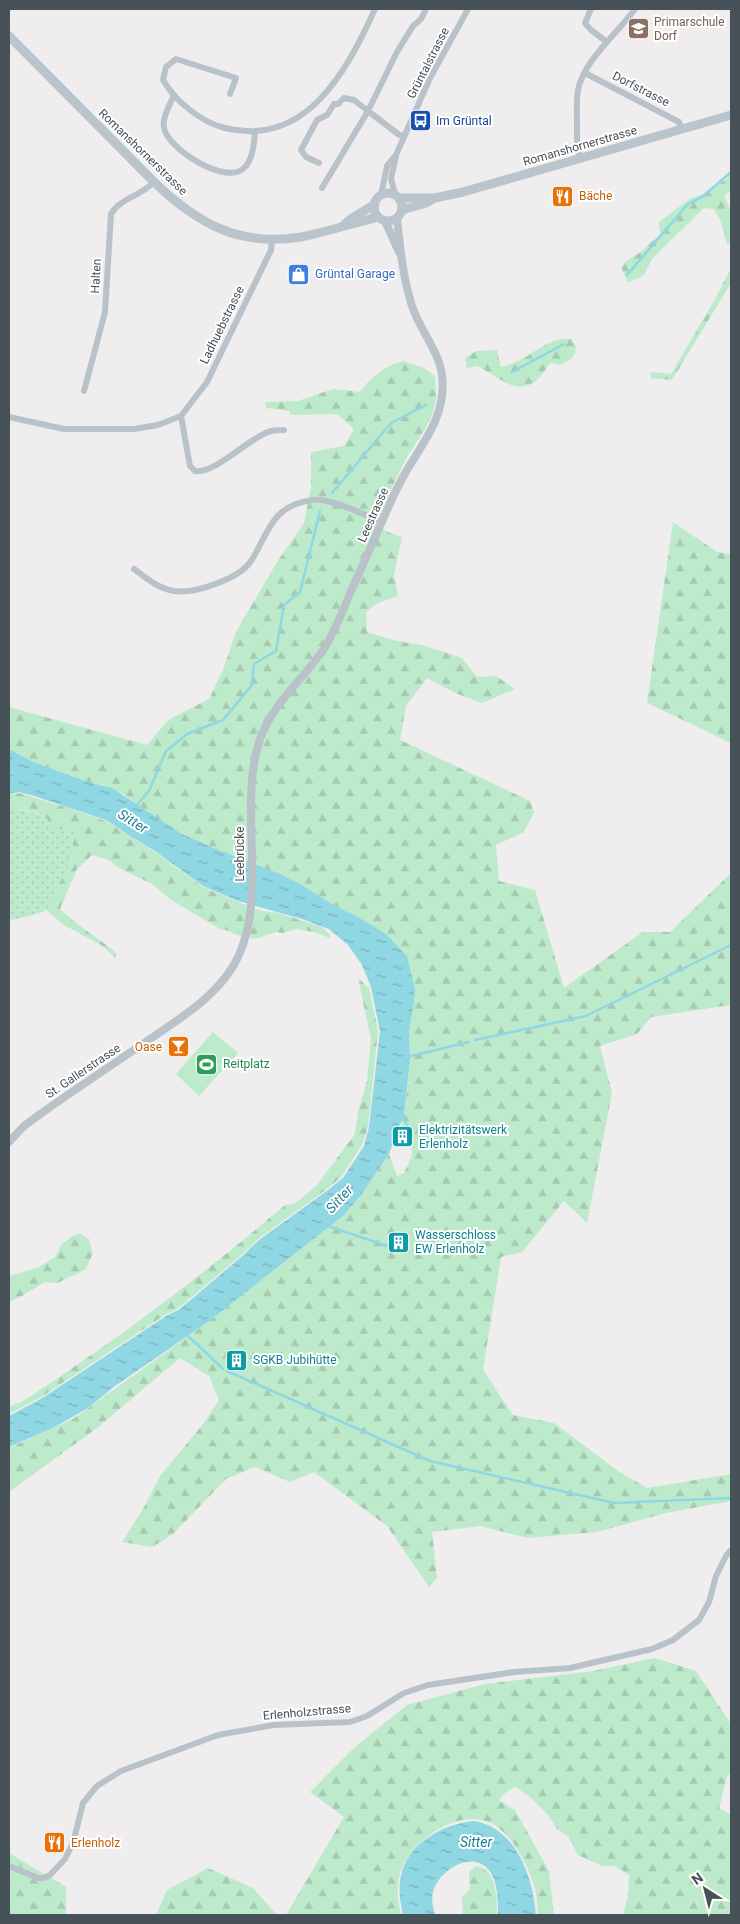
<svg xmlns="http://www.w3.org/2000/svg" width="740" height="1924" viewBox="0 0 740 1924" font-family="Roboto,sans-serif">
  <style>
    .green { fill: url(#green-dots) }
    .forest { fill: url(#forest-firs) }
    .pitch { fill: #beeacc }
    .water { fill: url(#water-ripples) }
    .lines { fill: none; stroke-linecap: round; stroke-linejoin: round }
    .stream { stroke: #8fd7e3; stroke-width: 2.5 }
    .minor { stroke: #b9c2c8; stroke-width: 6 }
    .tertiary { stroke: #b9c2c8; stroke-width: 8 }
    .secondary { stroke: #bac4cd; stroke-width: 9 }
    .labels { text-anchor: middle; stroke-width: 4; stroke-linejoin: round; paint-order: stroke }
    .education-label { font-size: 12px; fill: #785e54; stroke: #fff; text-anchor: start }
    .street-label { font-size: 12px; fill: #475158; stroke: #fff }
    .transit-label { font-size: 12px; fill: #164399; stroke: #fff; text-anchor: start }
    .food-label { font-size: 12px; fill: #c56008; stroke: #fff; text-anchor: start }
    .shop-label { font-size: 12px; fill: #366cbe; stroke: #fff; text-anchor: start }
    .leisure-label { font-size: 12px; fill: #27864d; stroke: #fff; text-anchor: start }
    .culture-label { font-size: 12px; fill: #0d838f; stroke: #fff; text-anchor: start }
    .water-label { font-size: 14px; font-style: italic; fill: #188093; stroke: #fff }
  </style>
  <defs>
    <pattern id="green-dots" width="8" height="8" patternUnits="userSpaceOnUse" patternTransform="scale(1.25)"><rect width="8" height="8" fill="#beeacc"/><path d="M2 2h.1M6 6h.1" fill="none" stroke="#a5cab1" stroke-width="1.8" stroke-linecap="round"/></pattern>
    <pattern id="forest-firs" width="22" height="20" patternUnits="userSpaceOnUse" patternTransform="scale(1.25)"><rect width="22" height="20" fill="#beeacc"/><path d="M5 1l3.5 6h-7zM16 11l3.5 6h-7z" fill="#a5cab1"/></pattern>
    <pattern id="water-ripples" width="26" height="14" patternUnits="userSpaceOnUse" patternTransform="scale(1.25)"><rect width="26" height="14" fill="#8fd7e3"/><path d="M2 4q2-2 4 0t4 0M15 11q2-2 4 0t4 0" fill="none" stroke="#77b1bb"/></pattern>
  </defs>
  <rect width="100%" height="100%" fill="#efeded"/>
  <path class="green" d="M15 810C23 811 33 811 40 815 52 821 54 833 73 828L75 834 72 839C76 858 67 869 58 886 54 893 54 904 46 910 38 915 19 918 9 921V812Z"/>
  <g class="forest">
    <path d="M731 170V191L724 196 731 211V243L727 244C722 227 724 223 713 209L704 208 652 259 644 275 628 283 621 267 625 262 642 251 660 234 659 222 691 198 704 194 718 185 727 178Z"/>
    <polygon points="731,268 731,283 672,380 651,378 650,372 671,374 715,299"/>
    <path d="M560 339H571L576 346C576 358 569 361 559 365L550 363C546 368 543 375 538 379 516 399 498 375 477 366L467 368 465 358 476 351 497 350 501 367C525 362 538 345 560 339Z"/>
    <path d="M404 361 424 368 435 376C435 384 437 392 436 399 432 424 416 441 405 461 394 482 385 503 376 525L388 532 402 537 394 575 398 596 378 603 366 612 367 632 397 641 422 645 462 658 477 677 496 676 515 689 482 703 455 693 427 678 406 706 400 740 530 801 534 812 524 832 496 845 499 881 535 890 564 988 643 932H670L731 873V1005L651 1017 637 1034 600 1046 612 1093 587 1223 564 1201 522 1252 501 1257 483 1370 513 1415 554 1423 618 1471 647 1488 731 1474V1501L666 1513 597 1532 528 1538 480 1526 432 1532 437 1578 429 1587 387 1526 314 1472 290 1482 255 1467 226 1479 173 1534 152 1547 122 1542 143 1509 160 1476 204 1423 219 1400 209 1376 180 1358 97 1428 9 1492V1448L73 1419 208 1322 343 1216 362 1194 389 1154 397 1176 404 1173 412 1156 411 1130 400 1126 404 1116 407 1090 410 1060 409 1031 414 1003 415 989 407 956 392 940 358 917 335 906 302 885 278 873 221 851 182 834 149 813 123 794 103 785 88 782 31 761 9 749V707L147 745 168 720 209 699 223 670 236 632 277 562 304 523 311 487V452L344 446 354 429 337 414 290 415V411L266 408 265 402 298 401 333 389 360 392C373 376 383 366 404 361Z"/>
    <polygon points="673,522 717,552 731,554 731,743 647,703"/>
    <path d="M19 793 69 808 106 821 155 852 203 887 258 910 278 913 322 927 330 935V938L314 932 296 929 283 933 276 932 255 939 237 935 229 931 220 929 171 900 152 884 119 868 109 860 92 855 77 869 60 909C77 926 97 937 115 952L116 958 101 945 64 925 46 910C52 903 53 896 57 888 65 869 77 861 72 838L75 834 73 828C53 833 55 824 41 815 33 810 18 809 9 812V795Z"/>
    <path d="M358 978 369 988 378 1031 368 1127 362 1145 341 1177 327 1189 258 1239 239 1257 179 1308 165 1315 43 1396 9 1414V1407L23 1401C115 1341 202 1276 285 1205L296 1203 317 1185 355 1134 358 1112 367 1081 371 1039Z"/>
    <polygon points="80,1233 89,1239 93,1254 85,1270 57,1283 45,1282 22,1296 9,1302 9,1276 37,1268 55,1257 62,1244 73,1236"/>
    <path d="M655 1658 696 1671 731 1724V1772L727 1777 719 1808 731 1815V1915H623L628 1896 629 1875 615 1866H602L578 1855 569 1837 557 1829 548 1815 529 1796 515 1787 505 1793 499 1800 515 1810 549 1871 554 1915H538C537 1905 537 1894 534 1885 527 1863 512 1834 491 1823 458 1807 409 1842 400 1873 396 1887 398 1902 401 1915H286L344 1817 310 1792 356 1746 407 1705 485 1684 593 1671Z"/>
    <polygon points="9,1853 66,1887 66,1915 9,1915"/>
    <path d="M476 1866C497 1869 497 1898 497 1915H463L462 1897 470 1890 469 1872Z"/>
    <polygon points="208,1868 253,1888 277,1915 156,1915 167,1890"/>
  </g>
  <polygon class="pitch" points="213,1032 238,1053 199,1096 176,1074"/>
  <g class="water">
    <polygon points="9,749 31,761 88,782 112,788 182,834 221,851 278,873 302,885 335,906 358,917 386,934 407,956 415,989 414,1003 409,1031 410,1060 404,1116 397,1131 389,1154 362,1194 343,1216 208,1322 115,1386 88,1408 53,1428 9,1447 9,1416 44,1397 166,1316 180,1309 240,1258 259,1240 328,1190 343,1178 364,1146 369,1127 380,1031 371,987 362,965 348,945 329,929 302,919 238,901 203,886 155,851 130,836 106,820 34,796 19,792 9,794"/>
    <path d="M475 1821C517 1829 533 1878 536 1915H498C498 1903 498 1884 491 1873 475 1847 438 1870 433 1892 431 1900 433 1907 435 1915H403C400 1902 398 1889 401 1876 407 1843 445 1823 475 1821Z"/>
  </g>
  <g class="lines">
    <g class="stream">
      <polyline points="627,275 688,204 702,197 731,172"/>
      <polyline points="512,372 564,344"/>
      <polyline points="332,493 391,423 426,405"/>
      <polyline points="135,807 149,791 166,751 187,734 223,720 252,685 254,664 276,651 284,605 300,592 320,511"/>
      <polyline points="475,1040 586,1016 731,945"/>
      <polyline points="407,1057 469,1042"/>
      <polyline points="403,1116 409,1131"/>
      <polyline points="328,1226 390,1247"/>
      <polyline points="186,1334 223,1369"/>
      <polyline points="227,1371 430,1461 614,1503 731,1498"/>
    </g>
    <g class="minor">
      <polyline points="591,9 585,23 591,30 607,42"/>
      <polyline points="585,73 679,122 682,129"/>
      <path d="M230 94 236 78 176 59 166 67 163 80C176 102 201 122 225 128 306 148 347 71 375 9"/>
      <path d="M174 95C170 105 162 117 164 128 168 149 226 186 244 168 253 159 254 144 255 132"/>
      <path d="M581 159C576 149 577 136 577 125 577 114 576 101 578 90 584 60 618 33 635 9"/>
      <polyline points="319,163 306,157 301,150 317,120 327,115 334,104 338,104 344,98 354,100 368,111 397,52 413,26 421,19 426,9"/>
      <polyline points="322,188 368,111 398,134 404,137"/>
      <polyline points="395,194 391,179 396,156"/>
      <polyline points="381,195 387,166 396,155 430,78 468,9"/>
      <path d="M84 391 105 312 111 214C120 198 141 196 154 182"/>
      <path d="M181 416 190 466 195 471C215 474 248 439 268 432 272 430 279 430 284 430"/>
      <polyline points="9,417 64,429 134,429 158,425 181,416 207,382 271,250 272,239"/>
      <path d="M134 569C146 578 159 589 174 591 195 594 239 579 251 561 269 533 271 505 313 500 331 498 365 515 382 522"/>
      <polyline points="9,1866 38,1878 44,1878 50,1875 65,1859 73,1843 83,1803 97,1786 121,1771 218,1735 274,1725 350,1722 367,1716 404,1693 428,1685 514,1672 570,1668 652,1649 673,1640 699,1620 709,1602 716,1576 726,1556 731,1550"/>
    </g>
    <g class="tertiary">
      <polyline points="385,221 399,252"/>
      <path d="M9 1142 24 1126 39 1115C77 1088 115 1063 153 1037 182 1017 213 998 232 968 272 904 236 810 260 739 273 703 303 679 324 649 335 631 343 611 351 591 365 561 378 530 392 499 398 486 404 474 412 462 425 440 439 422 442 395 447 356 423 339 412 306 403 278 400 248 397 218"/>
    </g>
    <g class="secondary">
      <path d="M9 36 154 182C198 224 239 247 301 237 327 232 353 223 378 217"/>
      <circle cx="388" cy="207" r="14"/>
      <polyline points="399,198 435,198 463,192 731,115"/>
      <polyline points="402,210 426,203 435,198"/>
      <polyline points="344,225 352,218 375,204"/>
    </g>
  </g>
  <defs>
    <symbol id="school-square" viewBox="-11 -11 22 22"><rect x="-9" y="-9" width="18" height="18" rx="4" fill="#8d6e63" stroke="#fff"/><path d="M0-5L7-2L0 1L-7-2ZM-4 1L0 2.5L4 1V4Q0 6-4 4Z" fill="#fff"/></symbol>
    <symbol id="bus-square" viewBox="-11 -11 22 22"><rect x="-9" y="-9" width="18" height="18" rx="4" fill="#1a4fb4" stroke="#fff"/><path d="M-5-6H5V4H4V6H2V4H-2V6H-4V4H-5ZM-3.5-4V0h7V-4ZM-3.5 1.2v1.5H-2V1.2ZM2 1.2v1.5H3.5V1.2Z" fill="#fff"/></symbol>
    <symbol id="restaurant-square" viewBox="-11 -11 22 22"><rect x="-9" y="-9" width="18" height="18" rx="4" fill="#e8710a" stroke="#fff"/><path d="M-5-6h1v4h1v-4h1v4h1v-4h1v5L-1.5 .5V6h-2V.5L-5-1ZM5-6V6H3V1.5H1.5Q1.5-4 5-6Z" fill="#fff"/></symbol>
    <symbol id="shop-square" viewBox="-11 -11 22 22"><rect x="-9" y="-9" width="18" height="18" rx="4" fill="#3f7fe0" stroke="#fff"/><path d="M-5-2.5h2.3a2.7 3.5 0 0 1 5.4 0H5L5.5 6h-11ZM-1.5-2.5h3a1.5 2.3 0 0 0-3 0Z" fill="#fff"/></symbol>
    <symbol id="bar-square" viewBox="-11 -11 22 22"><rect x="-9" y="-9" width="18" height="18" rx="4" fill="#e8710a" stroke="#fff"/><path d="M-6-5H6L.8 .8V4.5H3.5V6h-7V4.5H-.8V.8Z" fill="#fff"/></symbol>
    <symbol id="stadium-square" viewBox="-11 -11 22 22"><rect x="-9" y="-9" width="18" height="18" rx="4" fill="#2e9e5b" stroke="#fff"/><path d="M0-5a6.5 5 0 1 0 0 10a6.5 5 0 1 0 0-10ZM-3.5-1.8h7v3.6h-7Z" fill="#fff"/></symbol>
    <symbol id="building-square" viewBox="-11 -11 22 22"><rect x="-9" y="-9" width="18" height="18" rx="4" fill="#0f9aa8" stroke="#fff"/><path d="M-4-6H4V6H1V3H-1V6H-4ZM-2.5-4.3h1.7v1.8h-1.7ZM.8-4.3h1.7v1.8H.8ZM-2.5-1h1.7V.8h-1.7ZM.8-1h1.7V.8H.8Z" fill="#fff"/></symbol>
  </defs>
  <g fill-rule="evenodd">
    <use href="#school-square" x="626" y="16" width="25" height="25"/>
    <use href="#bus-square" x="408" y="108" width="25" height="25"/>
    <use href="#restaurant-square" x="550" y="184" width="25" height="25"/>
    <use href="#shop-square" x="286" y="262" width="25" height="25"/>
    <use href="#bar-square" x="166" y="1034" width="25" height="25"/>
    <use href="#stadium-square" x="194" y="1052" width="25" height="25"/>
    <use href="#building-square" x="390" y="1124" width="25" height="25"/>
    <use href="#building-square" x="386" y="1230" width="25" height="25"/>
    <use href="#building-square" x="224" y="1348" width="25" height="25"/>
    <use href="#restaurant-square" x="42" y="1830" width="25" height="25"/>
  </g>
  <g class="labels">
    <g class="education-label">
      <text x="654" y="26">Primarschule<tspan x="654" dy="14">Dorf</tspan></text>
    </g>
    <g class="street-label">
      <text transform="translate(428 63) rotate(-63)" y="4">Grüntalstrasse</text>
      <text transform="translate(641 89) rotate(27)" y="4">Dorfstrasse</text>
      <text transform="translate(580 146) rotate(-16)" y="4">Romanshornerstrasse</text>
      <text transform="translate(143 152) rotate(44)" y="4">Romanshornerstrasse</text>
      <text transform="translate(96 276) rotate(-87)" y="4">Halten</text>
      <text transform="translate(222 325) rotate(-64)" y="4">Ladhuebstrasse</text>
      <text transform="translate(373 515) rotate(-66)" y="4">Leestrasse</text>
      <text transform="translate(240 854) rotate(-90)" y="4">Leebrücke</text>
      <text transform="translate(83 1071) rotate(-34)" y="4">St. Gallerstrasse</text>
      <text transform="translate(307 1712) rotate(-5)" y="4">Erlenholzstrasse</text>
    </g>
    <g class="transit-label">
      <text x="436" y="125">Im Grüntal</text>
    </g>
    <g class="food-label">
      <text x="579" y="200">Bäche</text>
      <text x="162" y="1051" text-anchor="end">Oase</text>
      <text x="71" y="1847">Erlenholz</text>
    </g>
    <g class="shop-label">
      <text x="315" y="278">Grüntal Garage</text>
    </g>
    <g class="leisure-label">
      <text x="223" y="1068">Reitplatz</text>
    </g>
    <g class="culture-label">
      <text x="419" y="1134">Elektrizitätswerk<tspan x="419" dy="14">Erlenholz</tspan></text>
      <text x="415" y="1239">Wasserschloss<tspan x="415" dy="14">EW Erlenholz</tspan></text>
      <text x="253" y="1364">SGKB Jubihütte</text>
    </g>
    <g class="water-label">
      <text transform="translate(133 821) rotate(32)" y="5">Sitter</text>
      <text transform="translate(339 1199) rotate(-47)" y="5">Sitter</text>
      <text x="476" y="1847">Sitter</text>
    </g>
  </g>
  <rect width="740" height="1924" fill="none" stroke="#475158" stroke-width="20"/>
  <g transform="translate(705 1889) rotate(324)" stroke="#ffffff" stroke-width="4" paint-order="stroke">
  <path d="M0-4L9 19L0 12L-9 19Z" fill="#475158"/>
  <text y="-8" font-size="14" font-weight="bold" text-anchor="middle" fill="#475158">N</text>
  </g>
</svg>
